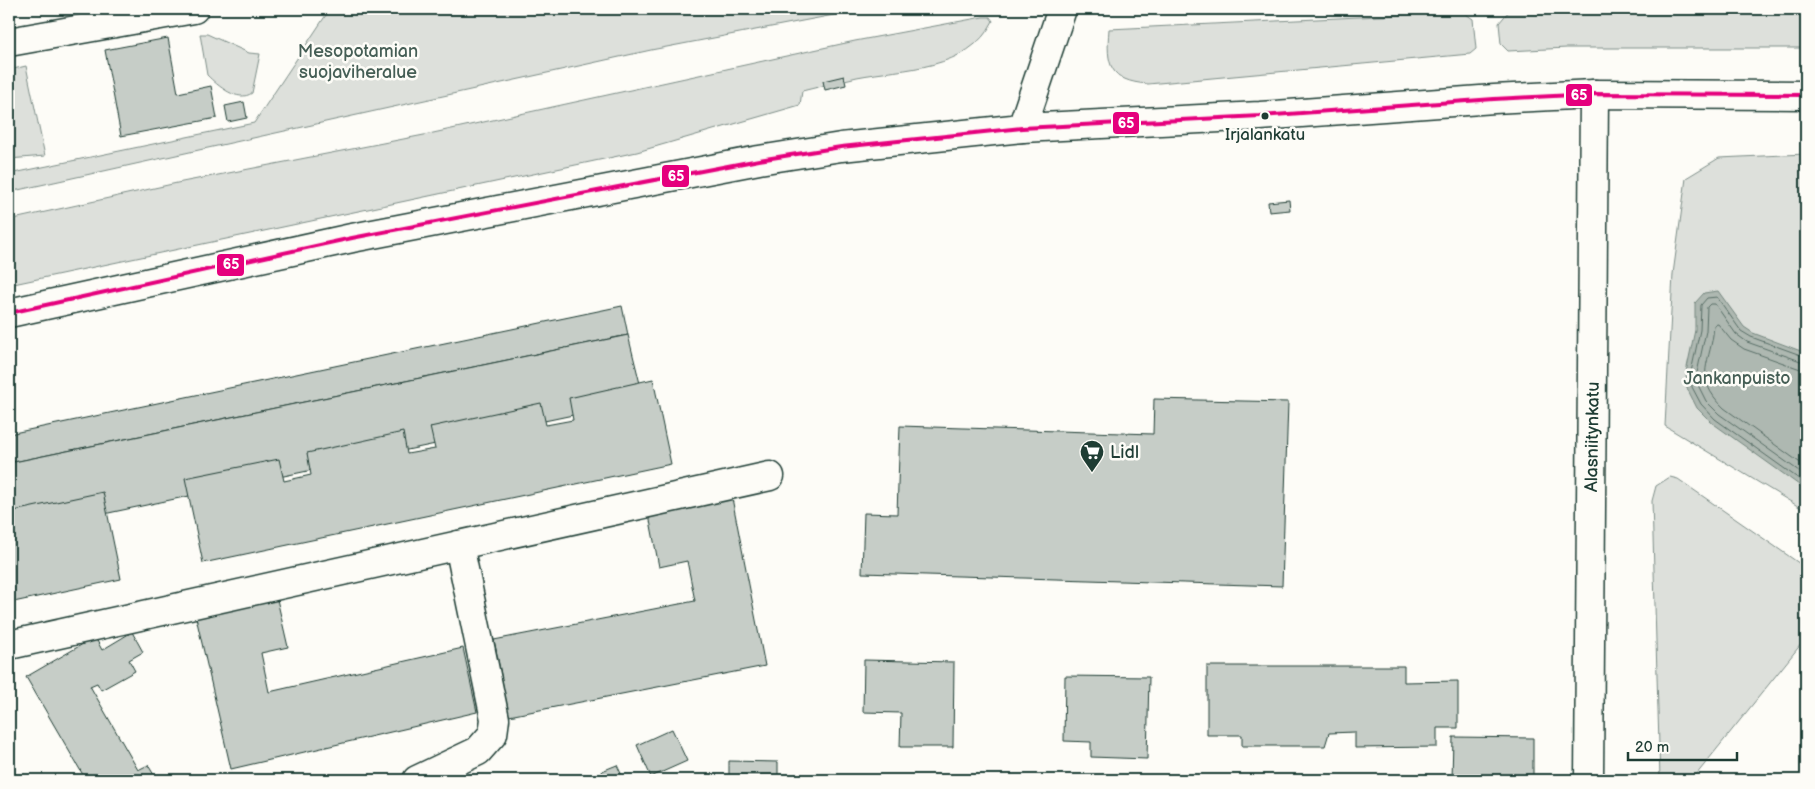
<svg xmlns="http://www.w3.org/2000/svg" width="1815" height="789" viewBox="0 0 1815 789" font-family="'Balsamiq Sans',sans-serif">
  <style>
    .green { fill: #dde0db; stroke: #7e8e88 }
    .water { fill: #aeb8b1; stroke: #75877f }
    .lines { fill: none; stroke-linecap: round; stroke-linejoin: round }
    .shore { stroke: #586e66; stroke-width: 1 }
    .building { fill: #c6cdc7; stroke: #1f3d34 }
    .minor-casing { stroke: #1f3d34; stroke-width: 31 }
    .major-casing { stroke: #1f3d34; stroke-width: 31 }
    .minor { stroke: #fdfcf7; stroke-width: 28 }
    .major { stroke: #fdfcf7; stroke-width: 28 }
    .bus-1-casing { stroke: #fdfcf7; stroke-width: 8 }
    .bus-1 { stroke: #e5007d; stroke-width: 4 }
    .bus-dot { fill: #1f3d34; stroke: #fdfcf7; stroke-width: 2 }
    .labels { text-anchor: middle; stroke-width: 5; stroke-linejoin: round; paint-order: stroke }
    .bus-label { font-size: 17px; fill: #1f3d34; stroke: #fdfcf7 }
    .park-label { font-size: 18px; fill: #455e55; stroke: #fdfcf7 }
    .street-label { font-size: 18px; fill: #1f3d34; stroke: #fdfcf7 }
    .poi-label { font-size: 18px; fill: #1f3d34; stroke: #fdfcf7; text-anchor: start }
    .line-badge { stroke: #fdfcf7; stroke-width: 2 }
    .badge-label { font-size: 14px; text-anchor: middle; font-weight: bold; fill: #fff }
  </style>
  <rect width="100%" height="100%" fill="#fdfcf7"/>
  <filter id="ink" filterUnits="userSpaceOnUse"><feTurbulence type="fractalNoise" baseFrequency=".02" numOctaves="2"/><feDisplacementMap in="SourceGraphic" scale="10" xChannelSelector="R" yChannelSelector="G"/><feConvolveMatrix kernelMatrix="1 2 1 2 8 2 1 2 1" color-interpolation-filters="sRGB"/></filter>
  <g filter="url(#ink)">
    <g class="green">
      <polygon points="330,9 865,9 651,50 9,192 9,174 254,123"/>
      <polygon points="1564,9 1806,9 1806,48 1567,48 1508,51 1501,44 1499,23 1509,11"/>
      <path d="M1463 12 1473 19 1476 49 1470 54 1148 84C1109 81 1106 65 1109 29Z"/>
      <path d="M983 17H990L993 21C968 71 904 68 857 77 839 81 820 87 802 91L800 105 637 152 9 285V220L177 183 424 135 855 41Z"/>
      <path d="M200 34H207L249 53 260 54 252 93C238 103 218 86 207 75Z"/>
      <polygon points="26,66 45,156 9,159 9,70"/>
      <polygon points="1806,154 1806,511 1665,426 1673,274 1686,178 1719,158"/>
      <polygon points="1670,477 1678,479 1806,568 1806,638 1692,780 1660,780 1652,501 1656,486"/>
    </g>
    <polygon class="water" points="1718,291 1744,327 1753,333 1806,353 1806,490 1711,422 1697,408 1687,388 1686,372 1695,330 1695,303 1704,293"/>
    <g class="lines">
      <g class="shore">
        <polyline points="1806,357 1751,337 1741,331 1717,297 1707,298 1701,305 1700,330 1691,372 1692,387 1701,404 1715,419 1806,484"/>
        <polyline points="1806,363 1747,342 1736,334 1715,304 1710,304 1707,307 1706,331 1697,373 1698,385 1706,401 1719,414 1806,476"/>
        <path d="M1806 371 1744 349 1731 340 1718 324 1714 325C1712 363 1691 376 1724 408L1806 467"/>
      </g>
    </g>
    <g class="building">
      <polygon points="168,38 178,93 211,86 217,118 121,136 105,50"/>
      <polygon points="844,76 846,85 825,90 823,81"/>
      <polygon points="244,102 247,118 228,122 225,106"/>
      <polygon points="1289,200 1290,210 1269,212 1268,202"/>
      <polygon points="622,306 628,335 9,463 9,434"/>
      <polygon points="628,335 644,400 9,534 9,463"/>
      <polygon points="653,379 671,464 203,563 185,478 279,459 284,481 311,475 307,453 403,432 407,454 435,449 430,427 541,403 546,425 573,420 569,398"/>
      <polygon points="1154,399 1288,402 1282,586 862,573 864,513 897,514 900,426 1153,434"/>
      <polygon points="103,492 121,579 9,603 9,512"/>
      <polygon points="731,493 765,666 509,716 494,640 695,601 687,561 659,567 648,510"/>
      <polygon points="276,595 288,647 261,653 269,692 463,648 477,712 231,769 195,613"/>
      <polygon points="132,632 143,652 129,660 135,671 101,690 97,683 90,686 138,770 148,765 157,780 86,780 26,677 95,637 102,650"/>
      <polygon points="864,660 954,662 953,747 900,747 901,713 863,712"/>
      <polygon points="1207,666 1404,666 1404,682 1458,681 1458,728 1437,728 1437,747 1355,748 1355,732 1329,733 1325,746 1242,746 1242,735 1207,735"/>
      <polygon points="1065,676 1149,677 1147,759 1091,757 1091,742 1064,741"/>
      <polygon points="672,729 687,761 651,777 637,745"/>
      <polygon points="1453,737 1533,738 1533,780 1452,780"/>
      <polygon points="729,761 778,762 778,780 729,780"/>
      <polygon points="617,765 624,780 606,780 602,771"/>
    </g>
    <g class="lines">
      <defs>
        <g id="minor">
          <polyline points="9,42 194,9"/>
          <polyline points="1022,128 1062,9"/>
          <polyline points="9,645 770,476"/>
          <polyline points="417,780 478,751 493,734 495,719 459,545"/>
          <polyline points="1589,780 1594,94"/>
        </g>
        <polyline id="major" points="9,313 352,238 759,160 841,147 1022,128 1260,116 1494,99 1594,94 1806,95"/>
      </defs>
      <use href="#minor" class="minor-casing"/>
      <use href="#major" class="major-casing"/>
      <use href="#minor" class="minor"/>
      <use href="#major" class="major"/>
      <defs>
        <polyline id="bus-1" points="9,313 352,238 759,160 841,147 1022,128 1260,116 1494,99 1594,94 1806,95"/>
      </defs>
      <use href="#bus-1" class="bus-1-casing"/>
      <use href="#bus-1" class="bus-1"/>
    </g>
  </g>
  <defs>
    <symbol id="supermarket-pin" viewBox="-11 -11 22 30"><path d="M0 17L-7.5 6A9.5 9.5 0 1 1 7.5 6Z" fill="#1f3d34" stroke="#fdfcf7"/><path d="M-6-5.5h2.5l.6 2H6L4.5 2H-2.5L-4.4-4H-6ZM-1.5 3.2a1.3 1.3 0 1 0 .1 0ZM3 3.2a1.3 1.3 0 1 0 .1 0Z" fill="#fff"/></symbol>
  </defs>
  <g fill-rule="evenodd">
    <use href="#supermarket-pin" x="1078" y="438" width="28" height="38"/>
  </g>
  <circle class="bus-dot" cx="1265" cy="116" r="4.5"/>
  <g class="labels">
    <g class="bus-label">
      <text x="1265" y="140">Irjalankatu</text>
    </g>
    <g class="park-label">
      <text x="358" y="57">Mesopotamian<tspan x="358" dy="21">suojaviheralue</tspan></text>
      <text x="1737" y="384">Jankanpuisto</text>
    </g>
    <g class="street-label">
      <text transform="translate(1592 437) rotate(-89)" y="6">Alasniitynkatu</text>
    </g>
    <g class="poi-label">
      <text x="1110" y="458">Lidl</text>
    </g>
  </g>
  <g class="line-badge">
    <rect x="1565" y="83" width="28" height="24" rx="5" fill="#e5007d"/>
    <rect x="1112" y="111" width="28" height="24" rx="5" fill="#e5007d"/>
    <rect x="661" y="164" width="29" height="24" rx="5" fill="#e5007d"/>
    <rect x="216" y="253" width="29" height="24" rx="5" fill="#e5007d"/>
  </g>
  <g class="badge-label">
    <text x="1579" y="100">65</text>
    <text x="1126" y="128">65</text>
    <text x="676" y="181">65</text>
    <text x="231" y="269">65</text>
  </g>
  <rect width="1815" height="789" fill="none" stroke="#fdfcf7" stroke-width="30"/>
  <rect x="15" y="15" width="1785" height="759" fill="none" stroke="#1f3d34" stroke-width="2" filter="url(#ink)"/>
  <path d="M1628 752v8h109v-8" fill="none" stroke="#1f3d34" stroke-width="2.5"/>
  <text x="1635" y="752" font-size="15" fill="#1f3d34" stroke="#fdfcf7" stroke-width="4" paint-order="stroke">20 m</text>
</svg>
